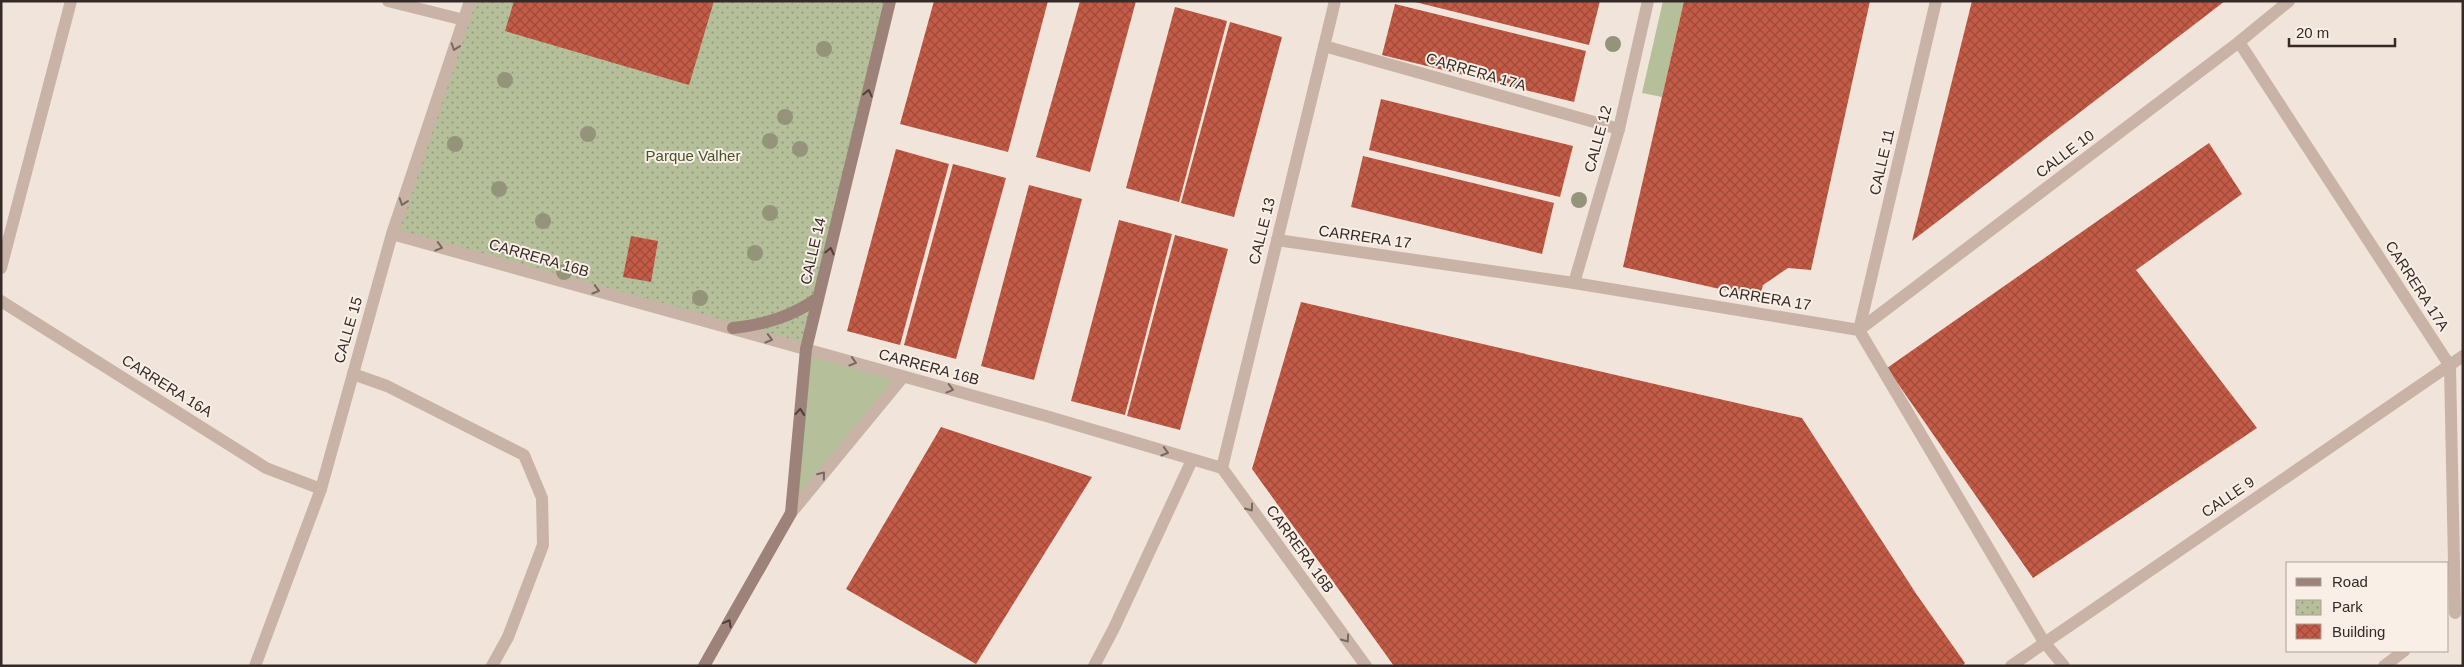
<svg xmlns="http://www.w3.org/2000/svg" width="2464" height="667" viewBox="0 0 2464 667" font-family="Helvetica,sans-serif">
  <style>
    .grass { fill: #b5bf9a }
    .park { fill: url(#park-dots) }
    .building { fill: url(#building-cross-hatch) }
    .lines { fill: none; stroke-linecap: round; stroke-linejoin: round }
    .lane { stroke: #c8b3a6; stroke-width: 12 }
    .street { stroke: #c8b3a6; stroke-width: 12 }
    .secondary { stroke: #9c8278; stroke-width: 12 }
    .tree { fill: #94947a }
    .oneway { stroke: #776860 }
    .oneway2 { stroke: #4f403b }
    .labels { text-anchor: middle; stroke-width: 4; stroke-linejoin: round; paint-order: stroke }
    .street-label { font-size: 15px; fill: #352a27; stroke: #f9efe6 }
    .park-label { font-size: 15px; fill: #47522b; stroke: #f9efe6 }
  </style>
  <defs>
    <pattern id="park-dots" width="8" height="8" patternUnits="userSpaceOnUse" patternTransform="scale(1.25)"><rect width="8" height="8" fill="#b5bf9a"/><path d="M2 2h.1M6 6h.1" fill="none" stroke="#949b7e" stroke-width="1.8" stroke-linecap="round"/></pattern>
    <pattern id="building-cross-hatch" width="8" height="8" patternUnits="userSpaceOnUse" patternTransform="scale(1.25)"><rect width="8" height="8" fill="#c35b46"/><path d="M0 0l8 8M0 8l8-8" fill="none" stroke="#9f4b3a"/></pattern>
  </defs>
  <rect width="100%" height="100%" fill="#f1e4da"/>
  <g class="grass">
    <polygon points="1663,1 1684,1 1662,97 1642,93"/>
    <polygon points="806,349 903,377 791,513"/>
  </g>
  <polygon class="park" points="470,1 890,1 806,349 392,234"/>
  <g class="building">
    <polygon points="514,1 714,1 689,85 505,31"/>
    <polygon points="934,1 991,1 989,12 991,1 1048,1 1008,152 900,124"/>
    <polygon points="1080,1 1136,1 1090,172 1036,157"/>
    <polygon points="1411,1 1600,1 1589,45"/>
    <polygon points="1684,1 1870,1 1811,270 1788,268 1763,285 1759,298 1623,267"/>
    <polygon points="1972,1 2225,1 1912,241"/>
    <polygon points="1395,4 1586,51 1574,102 1382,55"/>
    <polygon points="1175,7 1227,21 1179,202 1126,188"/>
    <polygon points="1230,22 1282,37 1234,217 1181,203"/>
    <polygon points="1381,99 1573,146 1560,197 1369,150"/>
    <polygon points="2209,143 2242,194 2136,270 2257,428 2033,578 1887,368"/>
    <polygon points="896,149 949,164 900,345 847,331"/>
    <polygon points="1363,156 1554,203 1542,254 1351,207"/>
    <polygon points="953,164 1006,178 956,359 904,345"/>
    <polygon points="1029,185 1082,199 1034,380 981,366"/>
    <polygon points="1119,220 1172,234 1125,415 1071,401"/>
    <polygon points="1175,235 1228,249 1180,430 1127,416"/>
    <polygon points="631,236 658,241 651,282 623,277"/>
    <polygon points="1301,302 1802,418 1917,595 1965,663 1962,666 1394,666 1252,469"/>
    <polygon points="941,427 1092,477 976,664 846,589"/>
  </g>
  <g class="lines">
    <g class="lane">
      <polyline points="353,374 387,386 524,455 542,498 543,545 508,637 492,666"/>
      <polyline points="1094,666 1114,628 1192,460"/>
    </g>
    <g class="street">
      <polyline points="388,1 464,20"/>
      <polyline points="2239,42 2450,366 2455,613"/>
      <polyline points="1324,46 1619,129"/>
      <polyline points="392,234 1046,416 1222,468 1366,666"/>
      <polyline points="1277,240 1574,283 1859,330 2044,642 2064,666"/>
      <polyline points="1,268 71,1"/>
      <polyline points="1574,283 1619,129 1648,1"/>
      <polyline points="1,301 266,468 321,489"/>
      <polyline points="1859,330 2239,42 2289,1"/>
      <polyline points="1859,330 1936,1"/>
      <polyline points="1222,468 1335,1"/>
      <polyline points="791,513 903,377"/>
      <polyline points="255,666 321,489 392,234 470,1"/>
      <polyline points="2011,666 2463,356"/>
      <polyline points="2384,666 2404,651"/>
    </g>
    <g class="secondary">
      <path d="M733 328C766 324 791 317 818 298"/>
      <polyline points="704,666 791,513 806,349 890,1"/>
    </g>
  </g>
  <g class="tree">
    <circle cx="1613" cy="44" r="8"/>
    <circle cx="824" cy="49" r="8"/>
    <circle cx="505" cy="80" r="8"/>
    <circle cx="785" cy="117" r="8"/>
    <circle cx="588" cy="134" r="8"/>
    <circle cx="770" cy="141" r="8"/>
    <circle cx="455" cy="144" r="8"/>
    <circle cx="800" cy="149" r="8"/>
    <circle cx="499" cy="189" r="8"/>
    <circle cx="1579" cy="200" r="8"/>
    <circle cx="770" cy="213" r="8"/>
    <circle cx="543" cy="221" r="8"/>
    <circle cx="755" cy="253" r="8"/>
    <circle cx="564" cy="272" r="8"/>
    <circle cx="700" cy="298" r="8"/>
  </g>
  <defs><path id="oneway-chevron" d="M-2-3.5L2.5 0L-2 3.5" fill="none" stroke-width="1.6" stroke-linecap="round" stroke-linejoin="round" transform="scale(1.25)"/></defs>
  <g class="oneway">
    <use href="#oneway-chevron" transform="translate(455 47) rotate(109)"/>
    <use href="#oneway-chevron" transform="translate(403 202) rotate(109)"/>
    <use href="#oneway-chevron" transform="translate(439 247) rotate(16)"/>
    <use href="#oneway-chevron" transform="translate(596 290) rotate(16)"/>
    <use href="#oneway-chevron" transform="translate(769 339) rotate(16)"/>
    <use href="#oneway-chevron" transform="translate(853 362) rotate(16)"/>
    <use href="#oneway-chevron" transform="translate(950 389) rotate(15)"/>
    <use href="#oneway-chevron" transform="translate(1165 452) rotate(16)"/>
    <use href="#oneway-chevron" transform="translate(822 475) rotate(-51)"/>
    <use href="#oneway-chevron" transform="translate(1250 508) rotate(54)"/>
    <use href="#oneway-chevron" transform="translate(1346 639) rotate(54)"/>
  </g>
  <g class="oneway2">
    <use href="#oneway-chevron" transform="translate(868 93) rotate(-77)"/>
    <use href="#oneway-chevron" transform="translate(830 251) rotate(-77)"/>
    <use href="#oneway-chevron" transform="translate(800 412) rotate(-85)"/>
    <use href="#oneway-chevron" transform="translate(728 623) rotate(-61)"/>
  </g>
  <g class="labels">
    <g class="street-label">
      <text transform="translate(1476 72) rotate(16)" y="5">CARRERA 17A</text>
      <text transform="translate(1598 139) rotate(-75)" y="5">CALLE 12</text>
      <text transform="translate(2065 154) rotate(-37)" y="5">CALLE 10</text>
      <text transform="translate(1882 162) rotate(-77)" y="5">CALLE 11</text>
      <text transform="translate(1262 231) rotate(-76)" y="5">CALLE 13</text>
      <text transform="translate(1365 237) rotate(8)" y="5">CARRERA 17</text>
      <text transform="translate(813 251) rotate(-77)" y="5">CALLE 14</text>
      <text transform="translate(539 258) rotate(16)" y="5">CARRERA 16B</text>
      <text transform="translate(2417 286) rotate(57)" y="5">CARRERA 17A</text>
      <text transform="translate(1765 298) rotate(9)" y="5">CARRERA 17</text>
      <text transform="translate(348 330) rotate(-74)" y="5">CALLE 15</text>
      <text transform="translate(929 367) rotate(15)" y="5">CARRERA 16B</text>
      <text transform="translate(167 386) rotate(32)" y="5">CARRERA 16A</text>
      <text transform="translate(2228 497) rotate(-34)" y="5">CALLE 9</text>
      <text transform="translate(1300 549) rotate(54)" y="5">CARRERA 16B</text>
    </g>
    <g class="park-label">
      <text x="693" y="161">Parque Valher</text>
    </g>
  </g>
  <rect width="2464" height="667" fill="none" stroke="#352a27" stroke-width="5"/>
  <rect x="2286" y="562" width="162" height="90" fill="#f9efe6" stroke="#aba09a"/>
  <rect x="2296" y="578" width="25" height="8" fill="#9c8278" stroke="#aba09a"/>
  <text x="2332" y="587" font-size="15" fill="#352a27">Road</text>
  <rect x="2296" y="600" width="25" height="15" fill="url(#park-dots)" stroke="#aba09a"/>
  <text x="2332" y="612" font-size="15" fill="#352a27">Park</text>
  <rect x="2296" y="624" width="25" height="15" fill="url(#building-cross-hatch)" stroke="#aba09a"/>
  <text x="2332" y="637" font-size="15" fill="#352a27">Building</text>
  <path d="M2289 38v8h106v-8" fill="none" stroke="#352a27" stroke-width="2.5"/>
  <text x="2296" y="38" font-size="15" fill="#352a27" stroke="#f9efe6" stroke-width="4" paint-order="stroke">20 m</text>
</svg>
